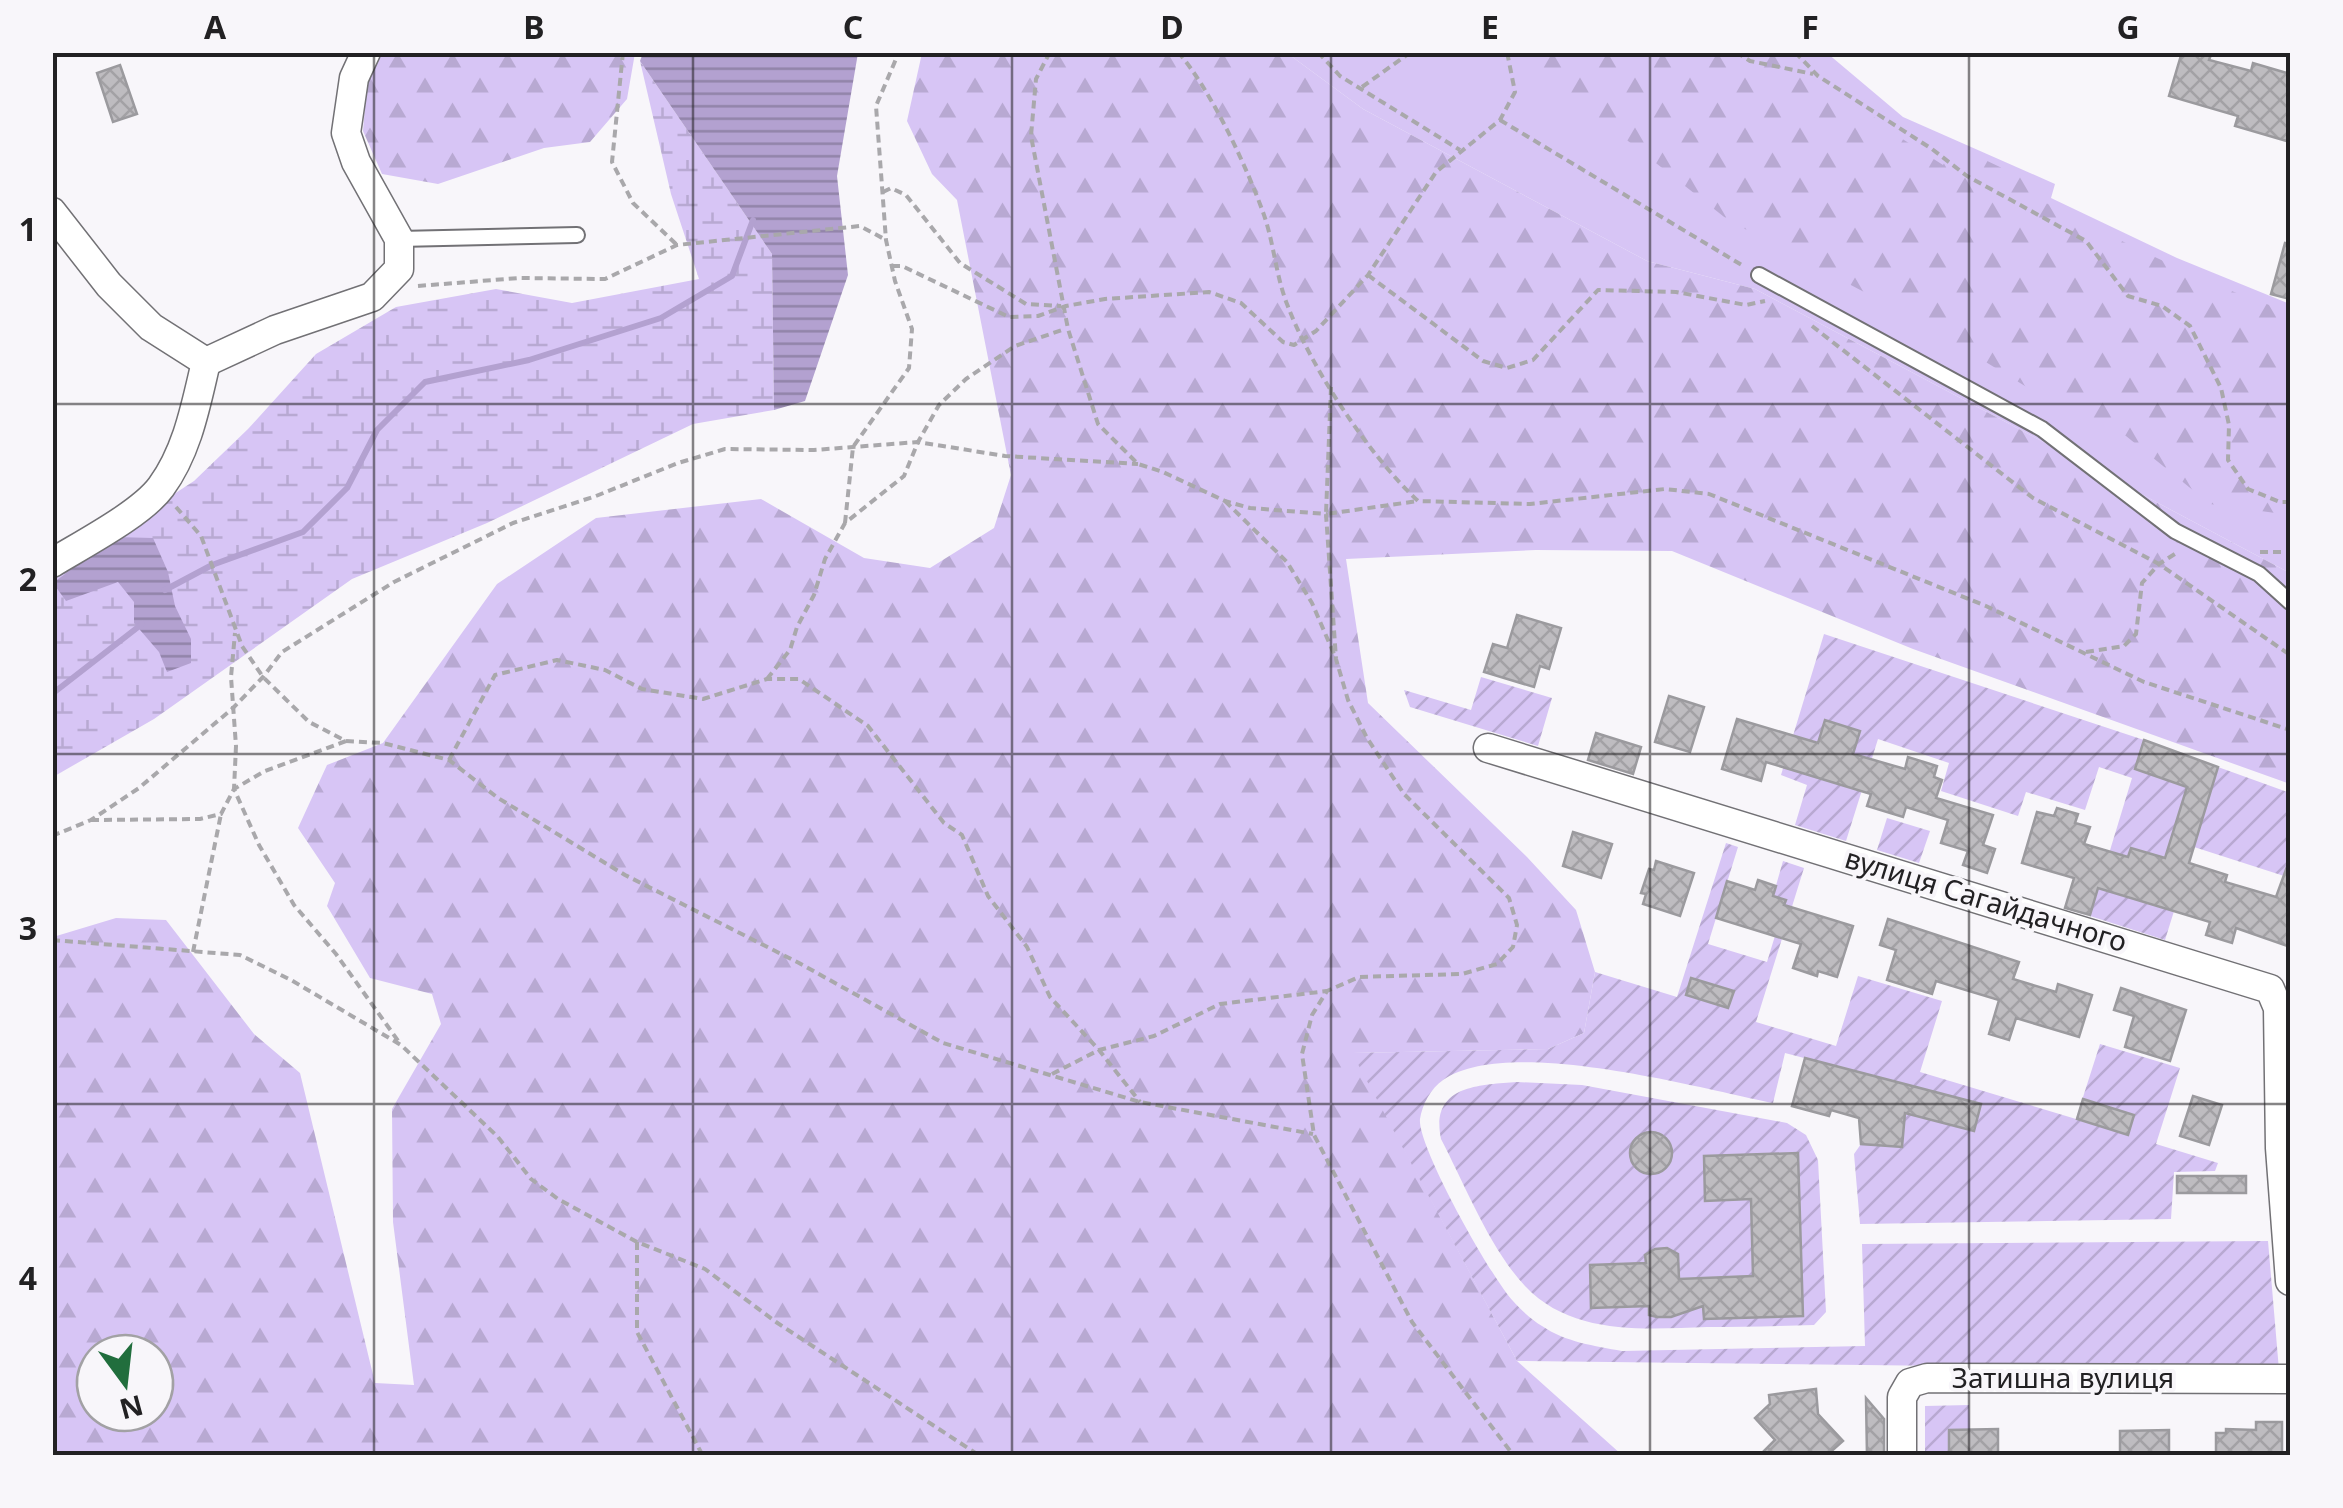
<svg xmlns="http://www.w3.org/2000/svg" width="2343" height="1508" viewBox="0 0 2343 1508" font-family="'Noto Sans',sans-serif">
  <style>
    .green { fill: #d7c5f5 }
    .forest { fill: url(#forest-firs); fill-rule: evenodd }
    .wetland { fill: url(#wetland-marsh) }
    .garden { fill: url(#garden-furrows) }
    .water { fill: url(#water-rules) }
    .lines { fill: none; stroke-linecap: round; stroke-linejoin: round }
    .stream { stroke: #b3a1d0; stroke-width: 6 }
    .building { fill: url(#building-cross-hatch); stroke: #9b9a9e; stroke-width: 2.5 }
    .lane-casing { stroke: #727175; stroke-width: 18 }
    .street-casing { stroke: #727175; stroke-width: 31 }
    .path { stroke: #a9a8ab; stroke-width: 4; stroke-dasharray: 8 5; stroke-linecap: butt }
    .lane { stroke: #fff; stroke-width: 14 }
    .street { stroke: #fff; stroke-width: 28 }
    .grid { fill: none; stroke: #222123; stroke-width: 2.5; stroke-opacity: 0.55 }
    .labels { text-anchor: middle; stroke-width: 8; stroke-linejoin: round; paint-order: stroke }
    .street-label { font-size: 28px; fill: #222123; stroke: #f8f6fa }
    .neatline { fill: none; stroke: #222123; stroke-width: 4 }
    .grid-label { font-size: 32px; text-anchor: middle; font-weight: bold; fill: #222123 }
  </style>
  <defs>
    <pattern id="forest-firs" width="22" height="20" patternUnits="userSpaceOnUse" patternTransform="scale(2.5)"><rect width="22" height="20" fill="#d7c5f5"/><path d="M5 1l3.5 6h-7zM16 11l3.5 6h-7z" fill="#b8a9d2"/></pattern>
    <pattern id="wetland-marsh" width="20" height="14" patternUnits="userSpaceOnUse" patternTransform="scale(2.5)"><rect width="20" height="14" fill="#d7c5f5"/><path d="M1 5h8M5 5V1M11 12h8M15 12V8" fill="none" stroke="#b8a9d2"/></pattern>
    <pattern id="garden-furrows" width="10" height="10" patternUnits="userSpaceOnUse" patternTransform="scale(2.5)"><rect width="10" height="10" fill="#d7c5f5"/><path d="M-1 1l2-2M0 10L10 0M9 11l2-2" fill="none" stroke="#b8a9d2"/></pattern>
    <pattern id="water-rules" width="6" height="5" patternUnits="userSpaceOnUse" patternTransform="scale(2.5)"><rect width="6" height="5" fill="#b3a1d0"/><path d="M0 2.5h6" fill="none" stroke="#9183a8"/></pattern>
    <pattern id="building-cross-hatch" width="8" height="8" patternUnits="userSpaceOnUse" patternTransform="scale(2.5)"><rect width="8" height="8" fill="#bebcc0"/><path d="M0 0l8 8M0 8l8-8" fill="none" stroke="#a3a1a5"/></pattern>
  </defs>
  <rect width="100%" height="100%" fill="#f8f6fa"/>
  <polygon class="green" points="1287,53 1827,53 1903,117 2055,184 2051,198 2177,258 2290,304 2290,573 1755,289 1647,261 1363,109"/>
  <g class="forest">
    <polygon points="384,53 635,53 627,99 590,142 544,148 438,184 382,174 363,131 368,69"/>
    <path d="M922 53H1287L1363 109 1647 261 1755 289 2290 573V784L1913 649 1672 551 1536 550 1346 559 1368 703 1527 857 1576 910 1595 972 1584 1033 1548 1049 1353 1053 1517 1361 1622 1455 53 1456V937L116 918 166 920 254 1034 300 1073 375 1383 414 1385 393 1222 392 1109 441 1024 432 994 370 978 327 906 335 883 298 828 327 765 383 743 497 584 596 518 761 499 864 558 930 568 994 528 1011 475 957 200 932 174 907 121ZM95 1353H155V1413H95Z"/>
    <path d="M1526 53H1800L1890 131 1943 165 1952 150 1960 148 2040 186 2046 203C2126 243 2205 285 2290 312V515L2210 504 2126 436 2025 386 1917 320 1728 220 1547 77Z"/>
  </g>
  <polygon class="wetland" points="640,61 772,254 774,410 693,424 487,523 352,579 154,719 53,777 53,573 194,481 248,429 316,354 396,307 496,289 572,303 699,279 671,194"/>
  <g class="garden">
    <polygon points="1824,634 2144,740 2135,769 2187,787 2196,838 2218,767 2290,793 2290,878 2194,847 2165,940 2090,916 2132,778 2099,767 2085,810 2026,792 2018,816 1941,791 1949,763 1878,739 1846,841 1795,825 1807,785 1781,775"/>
    <polygon points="1481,677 1552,698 1538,746 1410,707 1404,690 1471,710"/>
    <polygon points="1887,818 1930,831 1919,863 1877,850"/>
    <path d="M1726 843 1738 847 1708 944 1767 962 1786 900 1773 896 1783 861 1804 868 1756 1022 1836 1046 1858 976 1942 1001 1920 1072 2076 1119 2100 1044 2180 1068 2156 1144 2218 1163 2215 1171 2174 1172 2171 1219 1860 1224 1854 1154 1861 1144 1902 1147 1905 1113 1980 1104 1785 1053 1773 1103C1697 1088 1508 1035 1443 1080 1431 1088 1422 1105 1420 1119 1417 1146 1492 1279 1513 1301 1521 1310 1532 1320 1542 1326 1565 1342 1595 1346 1622 1351L1865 1346 1862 1244 2268 1241 2279 1370 1517 1361 1352 1053 1548 1049 1584 1033 1595 972 1677 997Z"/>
    <path d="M1517 1082 1582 1085 1787 1123 1806 1135 1818 1160 1826 1312 1814 1325C1779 1326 1743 1327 1707 1327 1645 1329 1572 1336 1525 1286 1490 1249 1465 1185 1441 1139 1430 1086 1477 1085 1517 1082Z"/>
    <polygon points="1969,1405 1970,1430 1949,1430 1949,1455 1925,1455 1925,1406"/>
  </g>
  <g class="water">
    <polygon points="643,53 858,53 837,176 848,275 805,401 774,410 772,254 640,61"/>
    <polygon points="114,537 153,538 168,572 175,606 191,639 191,663 167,672 159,652 134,623 134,602 118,582 66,601 53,583"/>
  </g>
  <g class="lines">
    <g class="stream">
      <polyline points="165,590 212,565 303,532 347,488 377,430 425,382 529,360 661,318 732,276 753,220"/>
      <polyline points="52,694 142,624"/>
    </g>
  </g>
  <g class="building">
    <polygon points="2182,52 2212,52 2209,60 2251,71 2253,63 2290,74 2290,142 2235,126 2238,116 2169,96"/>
    <polygon points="120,65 137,114 113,122 97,73"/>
    <polygon points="2285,243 2290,244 2290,299 2271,294"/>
    <polygon points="1517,615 1561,628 1549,669 1540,666 1534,687 1484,672 1493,644 1507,648"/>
    <polygon points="1669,696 1704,707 1690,752 1655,742"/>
    <polygon points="1737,719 1818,743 1825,720 1860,731 1853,754 1905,769 1908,757 1937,766 1934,777 1942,780 1936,798 1993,815 1983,845 1995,849 1987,873 1963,865 1968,851 1941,843 1948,820 1906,807 1903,817 1867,806 1871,794 1766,762 1761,781 1722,769"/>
    <polygon points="1596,733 1641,747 1633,774 1588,760"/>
    <polygon points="2144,740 2218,767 2189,863 2227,875 2225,882 2276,897 2288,864 2290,864 2290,947 2236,928 2232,943 2206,935 2210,922 2098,888 2090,915 2065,908 2074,878 2022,863 2037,812 2054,816 2057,808 2078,814 2075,823 2090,827 2084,844 2128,857 2131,848 2165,858 2187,787 2135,769"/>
    <polygon points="1573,832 1612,844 1601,878 1563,866"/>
    <polygon points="1656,861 1694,873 1680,916 1643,904 1646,894 1641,893 1649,869 1654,870"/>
    <polygon points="1758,880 1776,886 1773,896 1786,900 1784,905 1853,926 1837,977 1818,971 1817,976 1793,968 1801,944 1716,918 1727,881 1755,890"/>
    <polygon points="1888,919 2019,962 2013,979 2056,992 2058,984 2092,995 2079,1037 2016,1018 2009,1040 1989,1034 1999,1000 1936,981 1932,994 1887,980 1896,950 1880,945"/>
    <polygon points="1691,978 1734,991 1728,1008 1686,995"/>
    <polygon points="2121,988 2186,1010 2170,1061 2125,1047 2134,1016 2114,1010"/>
    <polygon points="1805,1058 1981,1104 1974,1131 1905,1113 1902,1147 1861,1144 1859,1118 1831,1110 1829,1116 1792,1106"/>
    <polygon points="2193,1096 2222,1105 2209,1145 2180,1136"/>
    <polygon points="2083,1099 2134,1115 2128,1135 2077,1119"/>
    <circle cx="1651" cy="1153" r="21"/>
    <polygon points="1798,1153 1803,1316 1704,1319 1703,1306 1671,1317 1657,1317 1649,1315 1649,1306 1591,1308 1590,1265 1646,1263 1645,1255 1655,1249 1667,1248 1678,1254 1679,1279 1753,1276 1751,1199 1705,1201 1704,1156"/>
    <rect x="2177" y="1176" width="69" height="17"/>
    <polygon points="1816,1389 1818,1414 1843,1441 1826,1456 1759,1456 1775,1440 1755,1418 1770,1404 1769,1395"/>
    <polygon points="1866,1398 1884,1419 1884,1456 1867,1456"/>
    <polygon points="2256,1422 2282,1422 2282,1456 2216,1456 2216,1433 2226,1433 2226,1429 2256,1430"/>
    <polygon points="1998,1429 1998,1456 1949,1456 1949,1430"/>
    <polygon points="2169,1430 2169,1456 2120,1456 2120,1431"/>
  </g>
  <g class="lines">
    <defs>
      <g id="lane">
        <polyline points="399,239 577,235"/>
        <polyline points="1759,275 2042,429 2175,531 2259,574 2290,602"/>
      </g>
      <g id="street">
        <polyline points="52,212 109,285 151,327 206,362"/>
        <polyline points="206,362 275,330 372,297 399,269 399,239 356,162 346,133 354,78 366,52"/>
        <path d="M52 563C83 544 141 514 161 487 188 450 196 404 206 362"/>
        <polyline points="1488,748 2270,989 2278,1008 2280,1148 2290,1281"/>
        <polyline points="1902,1456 1902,1397 1910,1383 1927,1378 2290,1379"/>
      </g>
    </defs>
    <use href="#lane" class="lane-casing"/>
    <use href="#street" class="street-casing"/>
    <g class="path">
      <polyline points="623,52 612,162 633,203 677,245"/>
      <polyline points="1050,52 1036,79 1031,136 1068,329 1098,424 1138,464 1163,472 1225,501 1250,508 1326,514 1336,659 1348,700 1367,738 1404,794 1509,898 1517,925 1513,947 1497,964 1462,974 1359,977 1327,991 1312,1015 1302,1054 1314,1135 1412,1322 1514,1456"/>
      <path d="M1178 52C1211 90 1247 167 1264 215 1274 244 1276 276 1287 304 1311 368 1368 454 1418 501L1530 504 1665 489 1709 494 1986 606 2144 682 2290 730"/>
      <polyline points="1318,52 1340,76 1460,150"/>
      <polyline points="1736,52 1750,61 1813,74"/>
      <polyline points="1795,52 1818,76 1932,149 1967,176 2086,241 2128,296 2162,306 2190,326 2221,388 2229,425 2228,460 2248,489 2280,502 2290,502"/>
      <polyline points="1362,87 1411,52"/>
      <polyline points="1500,120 1745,267"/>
      <polyline points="883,192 891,188 906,195 960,263 1026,304 1061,306"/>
      <polyline points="892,266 902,266 1009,317 1038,316 1066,306 1105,299 1209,292 1241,303 1283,342 1294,345 1316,331 1368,275 1436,172 1500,120 1515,92 1507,52"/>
      <polyline points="1368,275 1483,361 1507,368 1533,360 1598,290 1676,292 1746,305 1765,301"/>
      <polyline points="418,286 519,278 605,279 677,245 860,226 886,240"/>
      <polyline points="1812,326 2033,498 2159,564 2290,655"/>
      <polyline points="1331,387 1326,514 1418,501"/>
      <polyline points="1225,501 1287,562 1312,603 1334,654"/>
      <polyline points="176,507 201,536 242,646 263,677 309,722 346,741 383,743 449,760 498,798 625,875 799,963 943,1043 1140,1102 1313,1134"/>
      <polyline points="845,523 853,447 909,368 912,329 895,281 886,240 876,106 899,52"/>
      <polyline points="2260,552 2290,552"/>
      <polyline points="2086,652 2124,646 2136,634 2142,583 2159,564 2178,552"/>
      <polyline points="767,679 790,650 797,627 814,595 825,559 845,523 904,476 918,442 939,405 966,379 1015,346 1065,329"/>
      <polyline points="346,741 265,771 234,789 259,845 294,905 336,954 399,1042"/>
      <polyline points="449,760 495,675 557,660 605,670 642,689 703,699 767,679 799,679 868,726 944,823 962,835 988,896 1027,947 1050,997 1099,1050 1140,1102"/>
      <polyline points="91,820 200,819 221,814 234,789 236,746 231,677 235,633"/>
      <polyline points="52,836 91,820 139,788 233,708 263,677 282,652 394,582 513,523 596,496 678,463 725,449 814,450 918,442 1005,456 1138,464"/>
      <polyline points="52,940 240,955 291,980 401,1045 498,1137 531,1179 558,1199 637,1242 705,1269 776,1322 980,1456"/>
      <polyline points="193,952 221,814"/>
      <polyline points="1052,1074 1099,1050 1154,1036 1220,1004 1327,991"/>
      <polyline points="637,1242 637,1332 703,1456"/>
    </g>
    <use href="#lane" class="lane"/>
    <use href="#street" class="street"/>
  </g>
  <path class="grid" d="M374 52V1456M693 52V1456M1012 52V1456M1331 52V1456M1650 52V1456M1969 52V1456M52 404H2290M52 754H2290M52 1104H2290"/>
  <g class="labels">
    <g class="street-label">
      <text transform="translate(1986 900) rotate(17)" y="10">вулиця Сагайдачного</text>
      <text x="2063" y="1388">Затишна вулиця</text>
    </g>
  </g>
  <rect width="2343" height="1508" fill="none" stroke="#f8f6fa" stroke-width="110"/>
  <g transform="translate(125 1383) rotate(165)"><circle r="48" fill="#f8f6fa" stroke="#a2a1a4" stroke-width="2.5"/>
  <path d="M0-8L18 38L0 25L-18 38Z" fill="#216e3d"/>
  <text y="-15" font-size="28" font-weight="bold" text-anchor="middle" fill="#222123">N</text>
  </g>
  <rect x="55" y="55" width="2233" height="1398" class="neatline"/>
  <g class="grid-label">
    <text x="215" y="39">A</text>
    <text x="534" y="39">B</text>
    <text x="853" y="39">C</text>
    <text x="1172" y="39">D</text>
    <text x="1490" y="39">E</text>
    <text x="1810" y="39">F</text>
    <text x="2128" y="39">G</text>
    <text x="28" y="241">1</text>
    <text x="28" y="591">2</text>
    <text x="28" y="940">3</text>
    <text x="28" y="1290">4</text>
  </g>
</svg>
